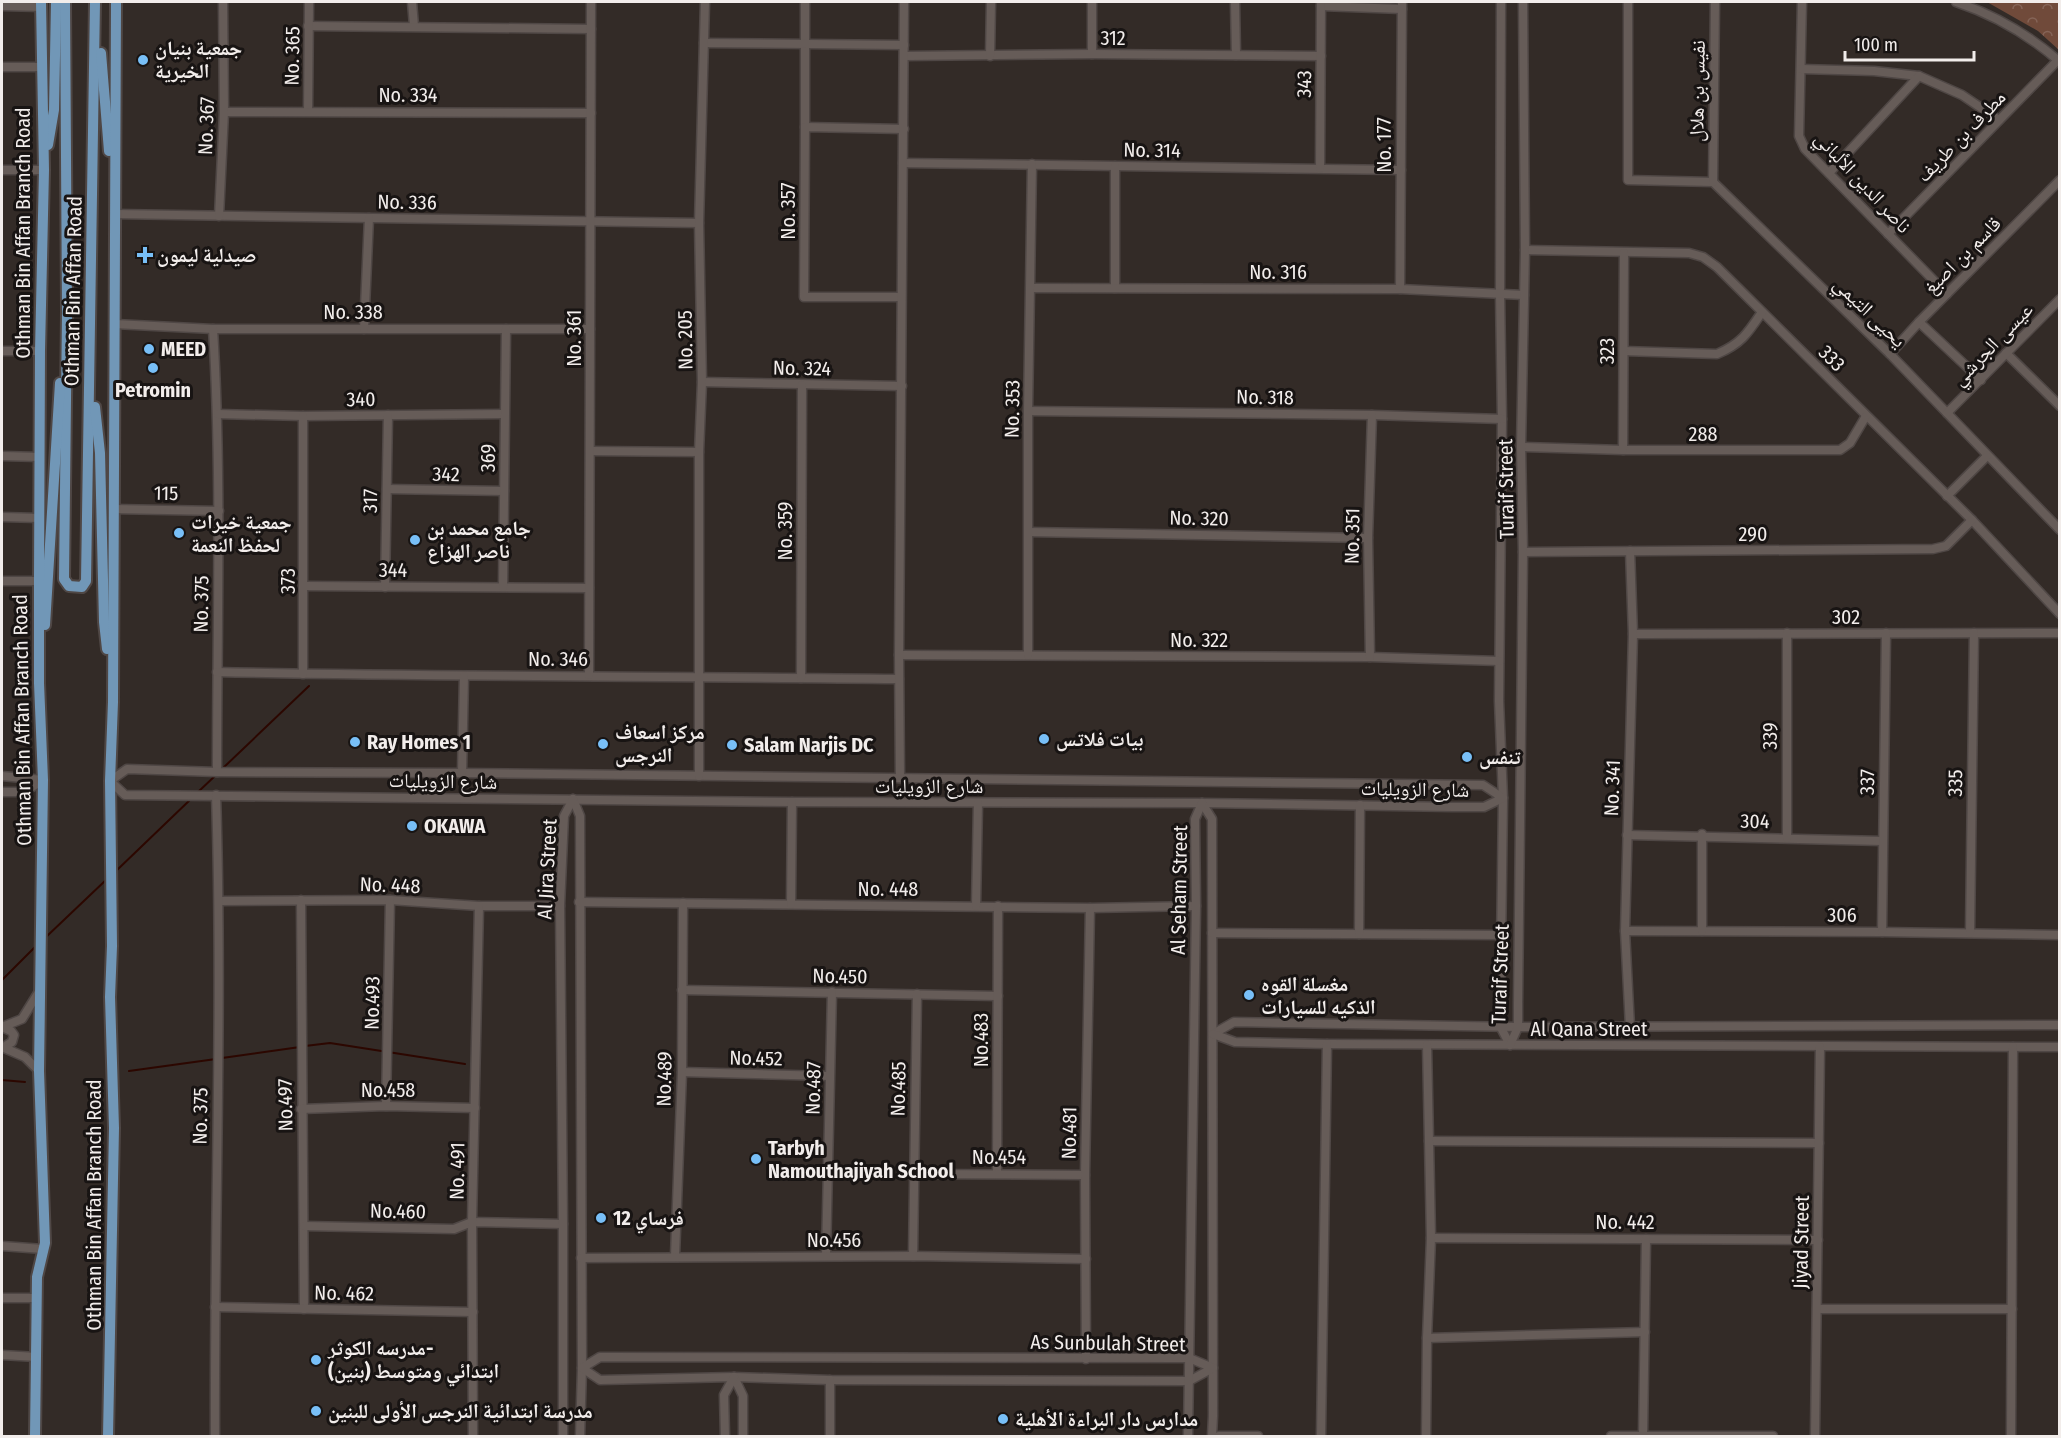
<svg xmlns="http://www.w3.org/2000/svg" width="2061" height="1438" viewBox="0 0 2061 1438" font-family="'Fira Sans Condensed','Noto Naskh Arabic',sans-serif">
  <style>
    .park { fill: url(#park-crowns) }
    .lines { fill: none; stroke-linecap: round; stroke-linejoin: round }
    .stream { stroke: #2c0700; stroke-width: 2 }
    .minor-casing { stroke: #4f4745; stroke-width: 11 }
    .major-casing { stroke: #4f4745; stroke-width: 14 }
    .minor { stroke: #665c58; stroke-width: 8 }
    .major { stroke: #7197b7; stroke-width: 10 }
    .poi-dot { fill: #78bff7; stroke: #181413; stroke-width: 2 }
    .labels { text-anchor: middle; stroke-width: 6; stroke-linejoin: round; paint-order: stroke }
    .street-label { font-size: 20px; fill: #f2edeb; stroke: #181413 }
    .poi-label { font-size: 20px; font-weight: bold; fill: #f2edeb; stroke: #181413; text-anchor: start }
  </style>
  <defs>
    <pattern id="park-crowns" width="20" height="18" patternUnits="userSpaceOnUse" patternTransform="scale(1.5)"><rect width="20" height="18" fill="#704a3a"/><path d="M2 6a3 3 0 1 1 6 0M12 15a3 3 0 1 1 6 0" fill="none" stroke="#856457"/></pattern>
  </defs>
  <rect width="100%" height="100%" fill="#332b27"/>
  <polygon class="park" points="1987,2 2059,2 2059,50 2038,31"/>
  <g class="lines">
    <g class="stream">
      <polyline points="222,769 309,686"/>
      <polyline points="198,792 216,775"/>
      <polyline points="116,871 192,798"/>
      <polyline points="46,937 107,879"/>
      <polyline points="2,980 37,945"/>
      <polyline points="305,1046 330,1043 465,1064"/>
      <polyline points="222,1058 300,1047"/>
      <polyline points="129,1071 216,1059"/>
      <polyline points="2,1080 25,1082"/>
    </g>
    <defs>
      <g id="minor">
        <polyline points="412,2 414,26"/>
        <polyline points="805,2 805,127"/>
        <polyline points="1235,2 1236,55"/>
        <polyline points="1501,2 1500,294 1502,419 1499,701 1503,798 1500,1026 1510,1045"/>
        <polyline points="1628,2 1628,180 1713,182 1890,354 2060,530"/>
        <polyline points="1802,2 1799,136 1805,149 1947,294"/>
        <path d="M1956 2C1995 15 2028 34 2060 62"/>
        <polyline points="2,6 41,7"/>
        <polyline points="1321,6 1402,9"/>
        <polyline points="308,26 591,29"/>
        <polyline points="704,43 904,45"/>
        <polyline points="1092,54 1092,2"/>
        <polyline points="904,56 1092,54 1321,56"/>
        <polyline points="990,56 991,2"/>
        <polyline points="2,67 41,67"/>
        <polyline points="1801,69 1874,71 1919,76 1962,95 1999,120"/>
        <polyline points="308,111 309,2"/>
        <polyline points="224,112 591,113"/>
        <polyline points="903,163 1401,170"/>
        <polyline points="1115,166 1115,288"/>
        <polyline points="1320,168 1321,2"/>
        <polyline points="2,170 44,170"/>
        <polyline points="1829,173 1919,76"/>
        <polyline points="1713,182 1715,2"/>
        <polyline points="115,214 699,223"/>
        <polyline points="219,216 224,112 223,2"/>
        <polyline points="1888,234 2058,60"/>
        <polyline points="1525,250 1689,253 1703,257 1717,267 1972,520 2060,614"/>
        <polyline points="1031,288 1400,289 1524,295"/>
        <polyline points="1400,289 1402,2"/>
        <polyline points="901,297 804,297 805,127 904,129"/>
        <polyline points="1919,322 1981,380"/>
        <polyline points="115,324 213,329 590,329"/>
        <path d="M213 329C222 476 217 624 217 772"/>
        <polyline points="364,329 369,218"/>
        <polyline points="2,351 40,351"/>
        <path d="M1624 351 1717 354C1741 344 1748 333 1762 312"/>
        <polyline points="2006,353 2060,406"/>
        <polyline points="1890,354 1919,322 2060,180"/>
        <polyline points="702,382 902,386"/>
        <polyline points="1028,411 1372,415 1502,419"/>
        <polyline points="1947,413 2060,299"/>
        <polyline points="218,414 303,416 504,414"/>
        <polyline points="1521,447 1623,450 1840,450 1850,443 1866,416"/>
        <polyline points="1623,450 1624,253"/>
        <polyline points="591,451 699,452"/>
        <polyline points="2,456 40,457"/>
        <polyline points="387,489 504,491"/>
        <polyline points="1947,496 1987,456"/>
        <polyline points="113,509 219,511"/>
        <polyline points="2,517 39,518"/>
        <polyline points="1029,532 1368,538"/>
        <polyline points="1523,552 1933,549 1946,546 1972,520"/>
        <polyline points="2,581 39,581"/>
        <polyline points="305,586 589,588"/>
        <polyline points="385,587 388,415"/>
        <polyline points="503,587 506,329"/>
        <polyline points="1633,634 2060,633"/>
        <polyline points="899,655 1370,657 1499,661"/>
        <polyline points="1028,655 1028,411 1032,164"/>
        <polyline points="1370,657 1368,538 1372,415"/>
        <path d="M217 672C444 677 671 676 899 679"/>
        <polyline points="303,674 303,416"/>
        <polyline points="589,675 591,2"/>
        <polyline points="801,678 802,385"/>
        <polygon points="127,769 217,772 462,773 1483,785 1503,798 1484,807 1453,807 1202,803 792,802 125,795 110,781"/>
        <polyline points="462,773 464,676"/>
        <polyline points="2,776 43,780"/>
        <polyline points="699,776 699,452 702,382 699,223 705,2"/>
        <polyline points="900,778 899,655 904,2"/>
        <polyline points="2,792 24,792 43,780"/>
        <polyline points="573,799 580,816 582,1368 580,1436"/>
        <polyline points="1202,803 1212,819 1213,1416 1212,1436"/>
        <polyline points="1627,835 1882,841"/>
        <polyline points="1787,838 1787,633"/>
        <polyline points="301,900 304,1309"/>
        <polyline points="219,901 390,900 479,906 560,906"/>
        <polyline points="579,902 1090,908 1196,906"/>
        <polyline points="791,904 792,802"/>
        <polyline points="976,906 978,803"/>
        <polyline points="1625,931 1882,932 2060,935"/>
        <polyline points="1702,931 1702,834"/>
        <polyline points="1882,932 1886,633"/>
        <polyline points="1212,933 1500,935"/>
        <polyline points="1970,933 1974,633"/>
        <polyline points="1359,934 1360,805"/>
        <polyline points="682,990 998,996"/>
        <polyline points="2,1027 22,1019 40,990"/>
        <polyline points="2,1027 11,1031 14,1035 12,1042 4,1047"/>
        <polyline points="1630,1027 1625,931 1633,634 1630,551"/>
        <polyline points="1213,1034 1234,1022 1518,1027 2060,1025"/>
        <polyline points="1213,1034 1235,1042 1327,1044 2060,1047"/>
        <polyline points="1510,1045 1518,1027 1518,1003 1523,552 1521,447 1525,250 1523,2"/>
        <polyline points="2,1047 25,1057 39,1071"/>
        <polyline points="682,1072 829,1076"/>
        <polyline points="386,1106 390,900"/>
        <polyline points="301,1109 386,1106 475,1108"/>
        <polyline points="1429,1141 1819,1143"/>
        <polyline points="997,1173 998,906"/>
        <polyline points="913,1174 1085,1175"/>
        <polyline points="304,1226 454,1229 472,1222 563,1224"/>
        <polyline points="1431,1238 1818,1240"/>
        <polyline points="2,1246 43,1249"/>
        <polyline points="675,1256 682,1072 683,903"/>
        <polyline points="826,1256 832,992"/>
        <polyline points="913,1256 917,994"/>
        <polyline points="581,1258 913,1256 1086,1259"/>
        <polyline points="2,1298 37,1298"/>
        <polyline points="215,1307 473,1312"/>
        <polyline points="1817,1309 2012,1309"/>
        <polyline points="1427,1338 1645,1332"/>
        <polyline points="2,1355 37,1357"/>
        <polygon points="600,1357 1189,1358 1213,1368 1189,1381 830,1380 734,1377 600,1380 582,1368"/>
        <polyline points="1086,1359 1085,1175 1090,908"/>
        <polyline points="734,1377 743,1396 743,1436"/>
        <polyline points="1643,1435 1646,1239"/>
        <path d="M215 1436C214 1223 223 1009 216 795"/>
        <polyline points="473,1436 472,1222 479,906"/>
        <polyline points="563,1436 563,1224 560,906 564,816 573,799"/>
        <polyline points="725,1436 724,1395 734,1377"/>
        <polyline points="830,1436 830,1380"/>
        <polyline points="1188,1436 1196,906 1195,819 1202,803"/>
        <polyline points="1219,1436 1258,1436"/>
        <polyline points="1321,1436 1327,1044"/>
        <polyline points="1426,1436 1427,1338 1431,1238 1427,1045"/>
        <polyline points="1611,1436 1773,1436"/>
        <polyline points="1815,1436 1820,1047"/>
        <polyline points="2011,1436 2013,1047"/>
      </g>
      <g id="major">
        <polyline points="65,2 67,311 64,579 69,586 82,587 86,581 95,2"/>
        <polyline points="101,53 109,151"/>
        <polyline points="48,145 54,110 56,2"/>
        <polyline points="95,407 100,453 104,622 107,649"/>
        <polyline points="45,625 60,383"/>
        <polyline points="35,1436 37,1277 45,1243 39,1071 43,780 39,683 39,581 40,351 44,170 41,2"/>
        <polyline points="108,1436 114,1128 110,997 112,946 110,781 113,702 116,2"/>
      </g>
    </defs>
    <use href="#minor" class="minor-casing"/>
    <use href="#major" class="major-casing"/>
    <use href="#minor" class="minor"/>
    <use href="#major" class="major"/>
  </g>
  <g class="poi-dot">
    <circle cx="143" cy="60" r="6"/>
    <path d="M142 246h6v6h6v6h-6v6h-6v-6h-6v-6h6z"/>
    <circle cx="149" cy="349" r="6"/>
    <circle cx="153" cy="368" r="6"/>
    <circle cx="179" cy="533" r="6"/>
    <circle cx="415" cy="540" r="6"/>
    <circle cx="1044" cy="739" r="6"/>
    <circle cx="355" cy="742" r="6"/>
    <circle cx="603" cy="744" r="6"/>
    <circle cx="732" cy="745" r="6"/>
    <circle cx="1467" cy="757" r="6"/>
    <circle cx="412" cy="826" r="6"/>
    <circle cx="1249" cy="995" r="6"/>
    <circle cx="756" cy="1159" r="6"/>
    <circle cx="601" cy="1218" r="6"/>
    <circle cx="316" cy="1360" r="6"/>
    <circle cx="316" cy="1411" r="6"/>
    <circle cx="1003" cy="1419" r="6"/>
  </g>
  <g class="labels">
    <g class="street-label">
      <text x="1113" y="45">312</text>
      <text transform="translate(292 56) rotate(-89)" y="7">No. 365</text>
      <text transform="translate(1304 84) rotate(-89)" y="7">343</text>
      <text transform="translate(1697 91) rotate(-89)" y="7">نفيس بن هلال</text>
      <text x="408" y="102">No. 334</text>
      <text transform="translate(206 126) rotate(-88)" y="7">No. 367</text>
      <text transform="translate(1961 136) rotate(-46)" y="7">مطرف بن طريف</text>
      <text transform="translate(1384 145) rotate(-90)" y="7">No. 177</text>
      <text transform="translate(1152 150) rotate(1)" y="7">No. 314</text>
      <text transform="translate(1863 182) rotate(47)" y="7">ناصر الدين الألباني</text>
      <text transform="translate(407 202) rotate(1)" y="7">No. 336</text>
      <text transform="translate(788 211) rotate(-90)" y="7">No. 357</text>
      <text transform="translate(23 233) rotate(-90)" y="7">Othman Bin Affan Branch Road</text>
      <text transform="translate(1962 255) rotate(-45)" y="7">قاسم بن اصبغ</text>
      <text x="1278" y="279">No. 316</text>
      <text transform="translate(73 291) rotate(-89)" y="7">Othman Bin Affan Road</text>
      <text x="353" y="319">No. 338</text>
      <text transform="translate(1870 312) rotate(44)" y="7">يحيى التيمي</text>
      <text transform="translate(574 338) rotate(-90)" y="7">No. 361</text>
      <text transform="translate(685 340) rotate(-91)" y="7">No. 205</text>
      <text transform="translate(1992 344) rotate(-46)" y="7">عيسى الجرشي</text>
      <text transform="translate(1607 351) rotate(-90)" y="7">323</text>
      <text transform="translate(1832 358) rotate(45)" y="7">333</text>
      <text transform="translate(802 368) rotate(1)" y="7">No. 324</text>
      <text transform="translate(1265 397) rotate(1)" y="7">No. 318</text>
      <text transform="translate(361 399) rotate(-1)" y="7">340</text>
      <text transform="translate(1012 409) rotate(-89)" y="7">No. 353</text>
      <text x="1703" y="441">288</text>
      <text transform="translate(488 458) rotate(-90)" y="7">369</text>
      <text transform="translate(446 474) rotate(1)" y="7">342</text>
      <text transform="translate(1506 489) rotate(-91)" y="7">Turaif Street</text>
      <text transform="translate(166 493) rotate(1)" y="7">115</text>
      <text transform="translate(370 501) rotate(-89)" y="7">317</text>
      <text transform="translate(1199 518) rotate(1)" y="7">No. 320</text>
      <text transform="translate(785 531) rotate(-90)" y="7">No. 359</text>
      <text x="1753" y="541">290</text>
      <text transform="translate(1352 536) rotate(-89)" y="7">No. 351</text>
      <text x="393" y="577">344</text>
      <text transform="translate(288 581) rotate(-90)" y="7">373</text>
      <text transform="translate(201 604) rotate(-89)" y="7">No. 375</text>
      <text x="1846" y="624">302</text>
      <text x="1199" y="647">No. 322</text>
      <text x="558" y="666">No. 346</text>
      <text transform="translate(22 720) rotate(-91)" y="7">Othman Bin Affan Branch Road</text>
      <text transform="translate(1770 736) rotate(-90)" y="7">339</text>
      <text transform="translate(443 781) rotate(1)" y="7">شارع الزويليات</text>
      <text transform="translate(1867 782) rotate(-89)" y="7">337</text>
      <text transform="translate(1955 783) rotate(-89)" y="7">335</text>
      <text x="929" y="793">شارع الزويليات</text>
      <text transform="translate(1612 788) rotate(-88)" y="7">No. 341</text>
      <text transform="translate(1415 789) rotate(1)" y="7">شارع الزويليات</text>
      <text transform="translate(1755 821) rotate(1)" y="7">304</text>
      <text transform="translate(547 869) rotate(-87)" y="7">Al Jira Street</text>
      <text transform="translate(390 885) rotate(2)" y="7">No. 448</text>
      <text x="888" y="896">No. 448</text>
      <text transform="translate(1179 890) rotate(-89)" y="7">Al Seham Street</text>
      <text x="1842" y="922">306</text>
      <text transform="translate(1500 974) rotate(-88)" y="7">Turaif Street</text>
      <text transform="translate(840 976) rotate(1)" y="7">No.450</text>
      <text transform="translate(372 1003) rotate(-89)" y="7">No.493</text>
      <text x="1589" y="1036">Al Qana Street</text>
      <text transform="translate(981 1040) rotate(-90)" y="7">No.483</text>
      <text transform="translate(756 1058) rotate(1)" y="7">No.452</text>
      <text transform="translate(664 1079) rotate(-89)" y="7">No.489</text>
      <text transform="translate(813 1088) rotate(-89)" y="7">No.487</text>
      <text transform="translate(898 1089) rotate(-89)" y="7">No.485</text>
      <text x="388" y="1097">No.458</text>
      <text transform="translate(285 1105) rotate(-91)" y="7">No.497</text>
      <text transform="translate(200 1116) rotate(-89)" y="7">No. 375</text>
      <text transform="translate(1069 1133) rotate(-89)" y="7">No.481</text>
      <text x="999" y="1164">No.454</text>
      <text transform="translate(457 1171) rotate(-89)" y="7">No. 491</text>
      <text transform="translate(94 1205) rotate(-90)" y="7">Othman Bin Affan Branch Road</text>
      <text transform="translate(398 1211) rotate(1)" y="7">No.460</text>
      <text x="1625" y="1229">No. 442</text>
      <text x="834" y="1247">No.456</text>
      <text transform="translate(1801 1242) rotate(-89)" y="7">Jiyad Street</text>
      <text transform="translate(344 1293) rotate(1)" y="7">No. 462</text>
      <text transform="translate(1108 1343) rotate(1)" y="7">As Sunbulah Street</text>
    </g>
    <g class="poi-label">
      <text x="155" y="55">جمعية بنيان<tspan x="155" dy="23">الخيرية</tspan></text>
      <text x="157" y="262">صيدلية ليمون</text>
      <text x="161" y="356">MEED</text>
      <text x="153" y="397" text-anchor="middle">Petromin</text>
      <text x="191" y="529">جمعية خيرات<tspan x="191" dy="23">لحفظ النعمة</tspan></text>
      <text x="427" y="535">جامع محمد بن<tspan x="427" dy="23">ناصر الهزاع</tspan></text>
      <text x="615" y="739">مركز اسعاف<tspan x="615" dy="23">النرجس</tspan></text>
      <text x="1056" y="746">بيات فلاتس</text>
      <text x="367" y="749">Ray Homes 1</text>
      <text x="744" y="752">Salam Narjis DC</text>
      <text x="1479" y="764">تنفس</text>
      <text x="424" y="833">OKAWA</text>
      <text x="1261" y="991">مغسلة القوه<tspan x="1261" dy="23">الذكيه للسيارات</tspan></text>
      <text x="768" y="1155">Tarbyh<tspan x="768" dy="23">Namouthajiyah School</tspan></text>
      <text x="613" y="1225">فرساي 12</text>
      <text x="328" y="1355">مدرسه الكوثر-<tspan x="328" dy="23">ابتدائي ومتوسط (بنين)</tspan></text>
      <text x="328" y="1418">مدرسة ابتدائية النرجس الأولى للبنين</text>
      <text x="1015" y="1426">مدارس دار البراءة الأهلية</text>
    </g>
  </g>
  <rect width="2061" height="1438" fill="none" stroke="#f2edeb" stroke-width="6"/>
  <path d="M1845 51v9h129v-9" fill="none" stroke="#f2edeb" stroke-width="3"/>
  <text x="1854" y="51" font-size="18" fill="#f2edeb" stroke="#181413" stroke-width="4.5" paint-order="stroke">100 m</text>
</svg>
